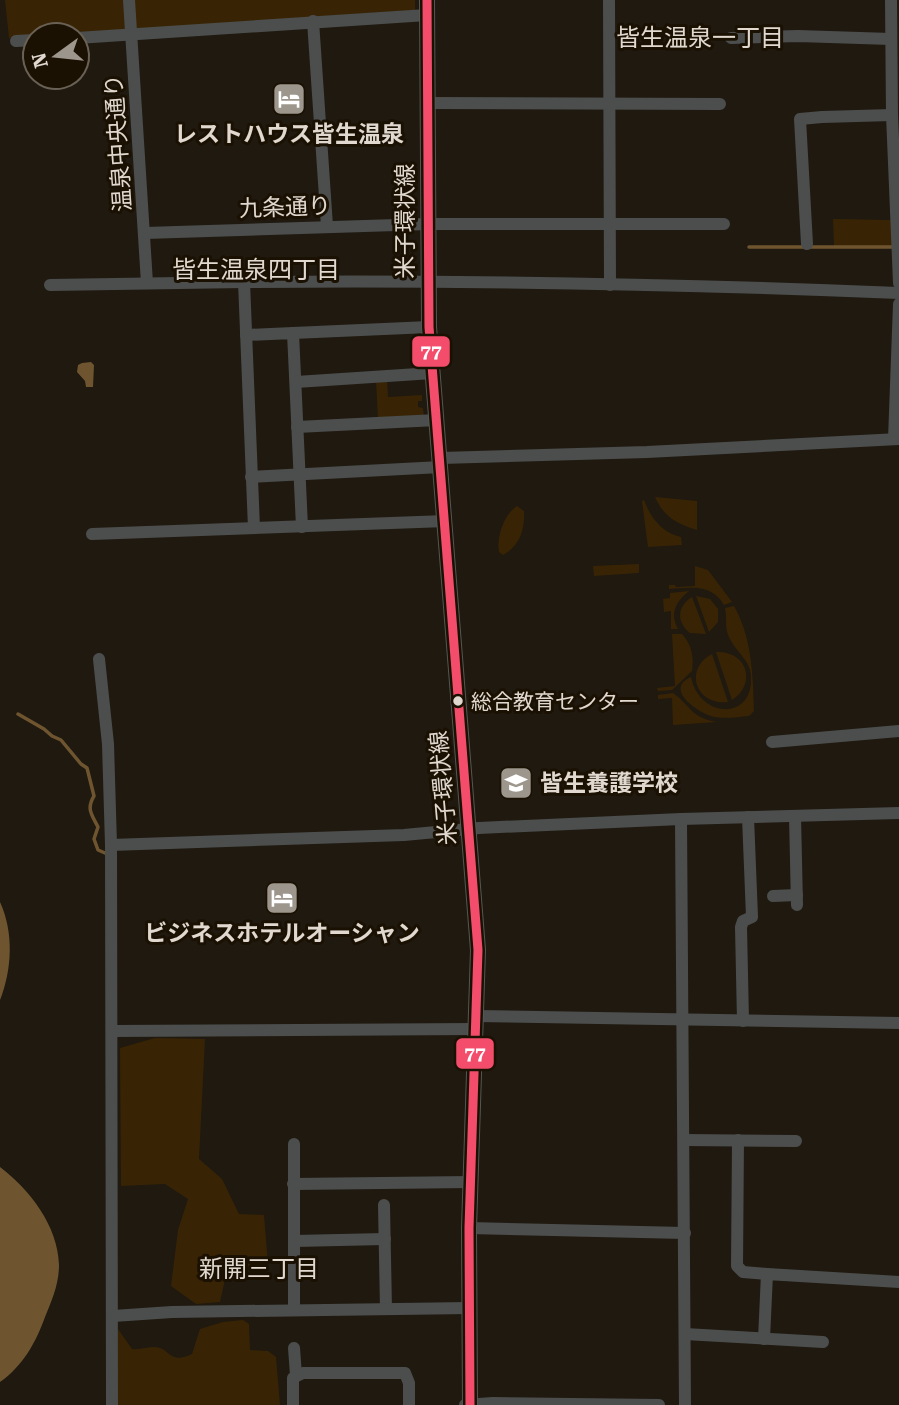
<svg xmlns="http://www.w3.org/2000/svg" width="899" height="1405" viewBox="0 0 899 1405" font-family="'Roboto Serif','Noto Sans JP',serif">
  <style>
    .green { fill: #382404 }
    .water { fill: #6f552f }
    .lines { fill: none; stroke-linecap: round; stroke-linejoin: round }
    .stream { stroke: #6f552f; stroke-width: 3.5 }
    .minor { stroke: #4c4e4d; stroke-width: 12 }
    .major { stroke: #555756; stroke-width: 16 }
    .bus-1-casing { stroke: #1b1103; stroke-width: 14 }
    .bus-1 { stroke: #f44d6c; stroke-width: 9 }
    .bus-dot { fill: #e1d9cf; stroke: #1b1103; stroke-width: 2.5 }
    .labels { text-anchor: middle; stroke-width: 6; stroke-linejoin: round; paint-order: stroke }
    .bus-label { font-size: 21px; fill: #e1d9cf; stroke: #1b1103; text-anchor: start }
    .poi-label { font-size: 23px; font-weight: bold; fill: #e1d9cf; stroke: #1b1103 }
    .street-label { font-size: 23px; fill: #e1d9cf; stroke: #1b1103 }
    .neighbourhood-label { font-size: 24px; fill: #e1d9cf; stroke: #1b1103 }
    .line-badge { stroke: #1b1103; stroke-width: 2.5 }
    .badge-label { font-size: 19px; text-anchor: middle; font-weight: bold; fill: #fff }
  </style>
  <rect width="100%" height="100%" fill="#1f1910"/>
  <g class="green">
    <polygon points="5,0 415,0 415,10 9,38"/>
    <polygon points="833,219 891,220 893,246 834,246"/>
    <polygon points="387,379 388,397 422,395 422,401 418,401 418,407 423,408 424,417 378,420 376,380"/>
    <path d="M655 497 697 501V530C677 524 664 517 655 497Z"/>
    <path d="M644 500C650 517 662 533 681 537L682 545 648 547 642 501Z"/>
    <path d="M517 506 524 511C525 529 520 546 503 555L499 552C496 538 504 514 517 506Z"/>
    <polygon points="639,564 639,573 594,576 593,566"/>
    <path d="M695 566 708 570 732 602 724 605C711 583 690 588 669 589V585H675L676 587 695 586Z"/>
    <path d="M689 591C677 601 669 612 678 629H671V611L664 612 663 599 670 598V593Z"/>
    <polygon points="696,596 710,599 718,609 718,622 709,632"/>
    <path d="M692 597 706 634 690 633C676 622 677 606 692 597Z"/>
    <path d="M734 606C752 638 753 675 754 711L749 716C738 717 726 719 715 717 699 714 663 689 691 677 699 717 749 721 751 682 753 660 736 654 728 635 725 626 727 618 725 608Z"/>
    <path d="M672 634H682C692 645 694 657 692 671L672 690 658 691 657 688 675 686Z"/>
    <path d="M716 652C746 650 758 683 732 700Z"/>
    <path d="M712 654 728 702C696 706 683 669 712 654Z"/>
    <path d="M673 693C692 707 690 717 717 722L673 725 672 698 658 699V695Z"/>
    <polygon points="155,1038 205,1039 199,1159 222,1179 239,1214 264,1215 268,1264 227,1270 220,1302 196,1304 171,1286 178,1230 188,1199 165,1184 121,1186 120,1048"/>
    <path d="M243 1320 249 1324 250 1350 268 1351 276 1357 280 1405H118V1329L132 1349C140 1350 147 1347 155 1347 171 1348 168 1365 192 1354L200 1329 223 1322Z"/>
  </g>
  <g class="water">
    <polygon points="82,363 91,362 94,365 93,387 86,387 85,381 77,372 78,365"/>
    <path d="M0 902C14 933 12 969 0 1000Z"/>
    <path d="M0 1167C30 1190 58 1226 59 1265 59 1284 52 1300 45 1317 36 1342 23 1366 0 1382Z"/>
  </g>
  <g class="lines">
    <g class="stream">
      <polyline points="749,247 892,247"/>
      <path d="M18 714 44 729 52 736 61 740 81 764 87 768 94 796C86 809 92 815 98 827L94 839 98 850 105 853"/>
    </g>
    <g class="minor">
      <polyline points="129,0 147,283"/>
      <polyline points="609,0 610,285"/>
      <polyline points="891,0 892,115 899,283"/>
      <polyline points="313,21 327,226"/>
      <polyline points="77,38 427,15"/>
      <polyline points="731,38 798,36 891,39"/>
      <polyline points="16,41 35,40"/>
      <polyline points="427,103 720,104"/>
      <polyline points="145,233 428,224 724,224"/>
      <polyline points="807,244 800,119 822,117 892,115"/>
      <polyline points="50,285 244,282"/>
      <polyline points="293,333 429,327"/>
      <polyline points="246,335 293,333 302,527"/>
      <polyline points="296,382 433,373"/>
      <polyline points="297,427 437,420"/>
      <polyline points="894,439 899,304"/>
      <polyline points="441,458 647,452 899,439"/>
      <polyline points="251,477 441,467"/>
      <path d="M254 528 244 282C462 280 681 284 899 293"/>
      <polyline points="92,534 446,521"/>
      <polyline points="99,659 108,744 111,845 112,1405"/>
      <polyline points="772,742 899,731"/>
      <polyline points="795,816 797,905"/>
      <polyline points="681,819 685,1405"/>
      <polyline points="111,845 404,835 479,828 681,819 899,813"/>
      <polyline points="773,896 797,895"/>
      <polyline points="476,1016 899,1023"/>
      <polyline points="743,1021 741,927 743,921 752,917 748,817"/>
      <polyline points="112,1031 475,1029"/>
      <polyline points="684,1140 796,1141"/>
      <polyline points="738,1140 737,1266 743,1272 767,1274"/>
      <polyline points="293,1184 471,1182"/>
      <polyline points="384,1205 386,1309"/>
      <polyline points="469,1228 685,1233"/>
      <polyline points="294,1241 385,1239"/>
      <polyline points="294,1309 294,1144"/>
      <polyline points="113,1316 172,1312 469,1308"/>
      <polyline points="685,1334 823,1342"/>
      <polyline points="764,1339 767,1274 899,1282"/>
      <polyline points="294,1348 296,1375"/>
      <polyline points="293,1405 293,1378 303,1373 405,1373 409,1383 409,1405"/>
      <polyline points="465,1405 493,1403 659,1405"/>
    </g>
    <polyline class="major" points="427,0 429,327 478,950 469,1228 470,1405"/>
    <defs>
      <polyline id="bus-1" points="427,0 429,327 478,950 469,1228 470,1405"/>
    </defs>
    <use href="#bus-1" class="bus-1-casing"/>
    <use href="#bus-1" class="bus-1"/>
  </g>
  <defs>
    <symbol id="hotel-square" viewBox="-11 -11 22 22"><rect x="-9" y="-9" width="18" height="18" rx="4" fill="#9d968c" stroke="#1b1103"/><path d="M-6-4.5h1.5V1H6V5H4.5V3h-9V5H-6ZM-4 0a1.8 1.8 0 1 1 3.6 0ZM.5 0V-2.5h3Q6-2.5 6 0Z" fill="#fff"/></symbol>
    <symbol id="school-square" viewBox="-11 -11 22 22"><rect x="-9" y="-9" width="18" height="18" rx="4" fill="#9d968c" stroke="#1b1103"/><path d="M0-5L7-2L0 1L-7-2ZM-4 1L0 2.5L4 1V4Q0 6-4 4Z" fill="#fff"/></symbol>
  </defs>
  <g fill-rule="evenodd">
    <use href="#hotel-square" x="270" y="80" width="38" height="38"/>
    <use href="#school-square" x="497" y="764" width="38" height="38"/>
    <use href="#hotel-square" x="263" y="879" width="38" height="38"/>
  </g>
  <circle class="bus-dot" cx="458" cy="701" r="6"/>
  <g class="labels">
    <g class="bus-label">
      <text x="471" y="709">総合教育センター</text>
    </g>
    <g class="poi-label">
      <text x="289" y="142">レストハウス皆生温泉</text>
      <text x="540" y="791" text-anchor="start">皆生養護学校</text>
      <text x="282" y="941">ビジネスホテルオーシャン</text>
    </g>
    <g class="street-label">
      <text transform="translate(118 143) rotate(-94)" y="8">温泉中央通り</text>
      <text transform="translate(285 207) rotate(-2)" y="8">九条通り</text>
      <text transform="translate(405 221) rotate(-90)" y="8">米子環状線</text>
      <text transform="translate(443 788) rotate(-95)" y="8">米子環状線</text>
    </g>
    <g class="neighbourhood-label">
      <text x="700" y="46">皆生温泉一丁目</text>
      <text x="256" y="278">皆生温泉四丁目</text>
      <text x="259" y="1277">新開三丁目</text>
    </g>
  </g>
  <g class="line-badge">
    <rect x="411" y="335" width="40" height="33" rx="7" fill="#f44d6c"/>
    <rect x="455" y="1037" width="40" height="33" rx="7" fill="#f44d6c"/>
  </g>
  <g class="badge-label">
    <text x="431" y="358">77</text>
    <text x="475" y="1060">77</text>
  </g>
  <g transform="translate(56 56) rotate(255)"><circle r="33" fill="#1b1103" stroke="#6a6155" stroke-width="2"/>
  <path d="M0-5L12 26L0 18L-12 26Z" fill="#9d968c"/>
  <text y="-10" font-size="19" font-weight="bold" text-anchor="middle" fill="#e1d9cf">N</text>
  </g>
</svg>
